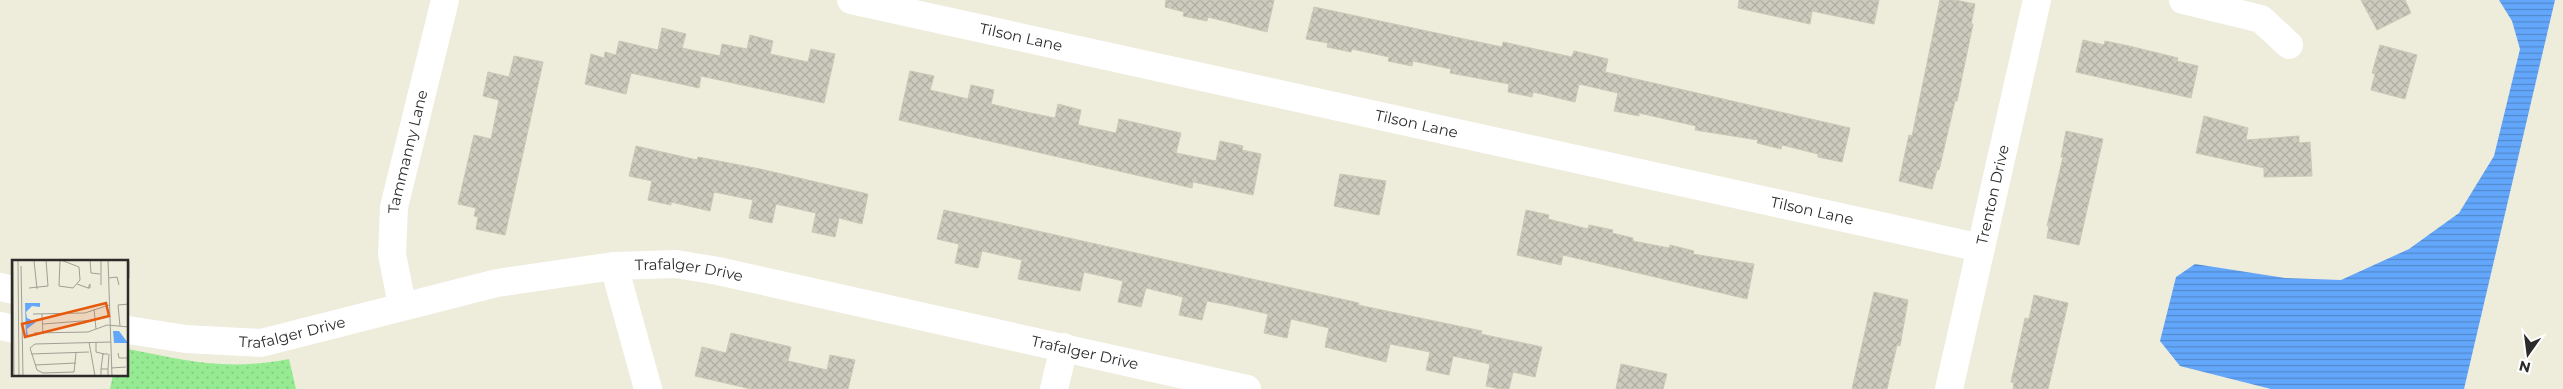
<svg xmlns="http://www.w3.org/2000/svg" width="2563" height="389" viewBox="0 0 2563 389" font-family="Montserrat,sans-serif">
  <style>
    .green { fill: url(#green-dots) }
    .water { fill: url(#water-rules) }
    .building { fill: url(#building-cross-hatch); stroke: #cac9b5 }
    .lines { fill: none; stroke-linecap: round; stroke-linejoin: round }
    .minor { stroke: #fff; stroke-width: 28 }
    .labels { text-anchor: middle; stroke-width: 5; stroke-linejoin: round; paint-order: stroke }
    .street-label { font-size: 15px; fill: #2b2b2b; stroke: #fff }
    .inset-road { fill: none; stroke: #a09f95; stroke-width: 1 }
    .view { fill: #e8590c; fill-opacity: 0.15; stroke: #e8590c; stroke-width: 2.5 }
    .inset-edge { fill: none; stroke: #2b2b2b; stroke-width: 2.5 }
  </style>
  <defs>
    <pattern id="green-dots" width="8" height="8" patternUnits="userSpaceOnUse" patternTransform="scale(1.25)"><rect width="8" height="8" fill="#96eb92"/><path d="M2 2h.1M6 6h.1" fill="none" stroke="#81ca7e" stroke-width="1.8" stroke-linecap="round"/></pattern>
    <pattern id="water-rules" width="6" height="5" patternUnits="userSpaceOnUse" patternTransform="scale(1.25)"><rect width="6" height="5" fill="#63a7fc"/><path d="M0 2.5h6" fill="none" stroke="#5288cc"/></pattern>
    <pattern id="building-cross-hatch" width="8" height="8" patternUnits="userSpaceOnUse" patternTransform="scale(1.25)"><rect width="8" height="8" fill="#cdcbbe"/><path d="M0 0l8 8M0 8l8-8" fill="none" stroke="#b0aea3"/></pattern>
  </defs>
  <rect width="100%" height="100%" fill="#eeecdb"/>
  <path class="green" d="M128 349C188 361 227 371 289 359L296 389H110L113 375H128Z"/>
  <polygon class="water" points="2499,0 2555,0 2464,389 2271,389 2180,366 2160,341 2176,277 2195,264 2285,278 2341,280 2409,249 2459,213 2494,156 2520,49 2512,21"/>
  <g class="building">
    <polygon points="1166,0 1274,0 1267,32 1208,17 1207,21 1183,16 1184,12 1165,7"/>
    <polygon points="1739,0 1879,0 1874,24 1812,11 1810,24 1738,8"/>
    <polygon points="1940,0 1955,0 1975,4 1971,24 1973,24 1957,101 1955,101 1939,170 1937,170 1932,189 1899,181 1909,135 1912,136"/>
    <polygon points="2361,0 2405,0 2411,13 2377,30"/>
    <polygon points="1314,7 1502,47 1503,42 1572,57 1574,51 1608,59 1605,72 1850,128 1842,162 1818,157 1818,154 1782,145 1781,149 1757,143 1758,140 1695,130 1696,126 1639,113 1639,116 1614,111 1618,93 1579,84 1575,102 1533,92 1532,97 1508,92 1509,84 1450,73 1451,69 1413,61 1412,66 1388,61 1389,57 1352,49 1351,52 1327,47 1328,43 1306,39"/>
    <polygon points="662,28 686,34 682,48 720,56 722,44 747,49 750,35 773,41 770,54 808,62 811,49 835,54 824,103 701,76 699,88 631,73 626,94 585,84 591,54 604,58 605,52 616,55 619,41 658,50"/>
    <polygon points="2083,40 2104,45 2105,41 2129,46 2178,58 2177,61 2198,66 2191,98 2076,72"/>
    <polygon points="2380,45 2417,55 2405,99 2371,90 2375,74 2372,73"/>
    <polygon points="514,56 543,62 505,235 476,229 478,217 474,216 476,208 458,204 474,135 491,139 499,100 483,96 488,72 509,77"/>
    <polygon points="910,71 934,76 930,90 968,99 971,85 994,90 991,104 1021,111 1055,118 1058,104 1081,110 1078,125 1116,133 1119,119 1181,133 1176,153 1216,161 1220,141 1243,146 1242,150 1261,154 1253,195 1193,182 1192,188 899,120"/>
    <polygon points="2204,116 2248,128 2246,140 2299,136 2299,143 2310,142 2312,176 2264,177 2264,168 2196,153"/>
    <polygon points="2066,131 2103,139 2079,245 2047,238 2049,226 2047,226 2063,157 2061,157"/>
    <polygon points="636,146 697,160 698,157 760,169 868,194 862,224 839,218 835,237 812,232 816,213 776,204 772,223 749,218 753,200 714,192 710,211 671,202 671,205 648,200 652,181 629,176"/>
    <polygon points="1340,174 1386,181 1379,215 1334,206"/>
    <polygon points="944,210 1359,303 1358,305 1482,331 1481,334 1542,347 1535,377 1513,372 1509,389 1501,389 1486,386 1490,364 1453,356 1449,375 1426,370 1430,352 1390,344 1386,362 1325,347 1329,328 1291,319 1287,338 1264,333 1268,314 1229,305 1207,301 1202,320 1179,315 1183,297 1146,288 1141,307 1118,302 1123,281 1084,272 1080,291 1018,279 1022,260 982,251 978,268 955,263 959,244 937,239"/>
    <polygon points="1526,210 1549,215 1548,219 1588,229 1589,225 1613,230 1612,233 1633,238 1633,241 1669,248 1670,245 1694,251 1693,254 1754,264 1747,299 1563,255 1561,265 1517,255"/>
    <polygon points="1874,292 1908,300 1900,346 1897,345 1887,389 1852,389"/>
    <polygon points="2034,295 2068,303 2059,342 2048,389 2013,389 2014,383 2011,382 2025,318 2029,319"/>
    <polygon points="731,333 791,347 788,361 827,370 830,355 855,360 848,389 751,389 695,376 702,347 726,353"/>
    <polygon points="1621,364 1667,374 1663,389 1616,389"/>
  </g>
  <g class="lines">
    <g class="minor">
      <path id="s1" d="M851 0 1981 248"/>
      <polyline points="2183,0 2261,19 2289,45"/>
      <polyline points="614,266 648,389"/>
      <polyline points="0,287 14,290"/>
      <path id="s2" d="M402 305 392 254 394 207 445 0"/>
      <polyline points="0,326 14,329"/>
      <path id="s3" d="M128 330 186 339 261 343 497 283 614 266 676 264 718 271 1247 389"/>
      <polyline points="1054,389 1064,347"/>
      <path id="s4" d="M1949 389 2037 0"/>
    </g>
  </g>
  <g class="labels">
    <g class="street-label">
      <text dy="5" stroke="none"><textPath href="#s1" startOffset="174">Tilson Lane</textPath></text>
      <text dy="5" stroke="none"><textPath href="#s1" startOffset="579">Tilson Lane</textPath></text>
      <text dy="5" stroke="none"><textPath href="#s2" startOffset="156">Tammanny Lane</textPath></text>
      <text dy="5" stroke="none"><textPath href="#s4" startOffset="199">Trenton Drive</textPath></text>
      <text dy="5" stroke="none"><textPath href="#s1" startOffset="984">Tilson Lane</textPath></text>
      <text dy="5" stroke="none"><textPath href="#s3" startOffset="571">Trafalger Drive</textPath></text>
      <text dy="5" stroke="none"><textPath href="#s3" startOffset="166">Trafalger Drive</textPath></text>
      <text dy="5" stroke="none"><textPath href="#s3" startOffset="976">Trafalger Drive</textPath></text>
    </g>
  </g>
  <g transform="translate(12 260)">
    <rect width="116" height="116" fill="#eeecdb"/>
    <path d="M13 43H28V47L20 46 14 52 15 58 24 62 15 69 16 77H14ZM101 71H107L116 83H102Z" fill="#63a7fc"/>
    <path class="inset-road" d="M1 0 2 116M6 0 7 116M48 0 47 26 61 28 68 20 67 7 49 0M78 0 79 13 88 14M96 0 100 116M22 1 25 29M117 1V18M9 6 11 116M97 18 105 17 107 25M65 24 76 28 78 24V28H76M89 25V0M17 28 36 26 34 0M82 49 84 69M21 54 73 53 97 45M30 54 31 74M31 64 83 60M108 66 106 45 117 44M22 73 76 72 95 65 117 67M77 82 83 116M84 82V92L92 94M64 93 62 112 31 113 25 110 18 88 23 84 99 82M106 93 107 98H117M19 94 77 92M23 105 64 103M99 108 114 107M89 109 91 94H96M96 109 97 94M89 116V109H96V115"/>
    <path class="view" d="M94 43 97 56 13 77 10 64Z"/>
    <rect width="116" height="116" class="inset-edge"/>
  </g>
  <g transform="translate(2528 354) rotate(194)" stroke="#ffffff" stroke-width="4" paint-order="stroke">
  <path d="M0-4L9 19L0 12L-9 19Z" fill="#2b2b2b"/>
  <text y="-8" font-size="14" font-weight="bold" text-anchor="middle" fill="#2b2b2b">N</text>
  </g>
</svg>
